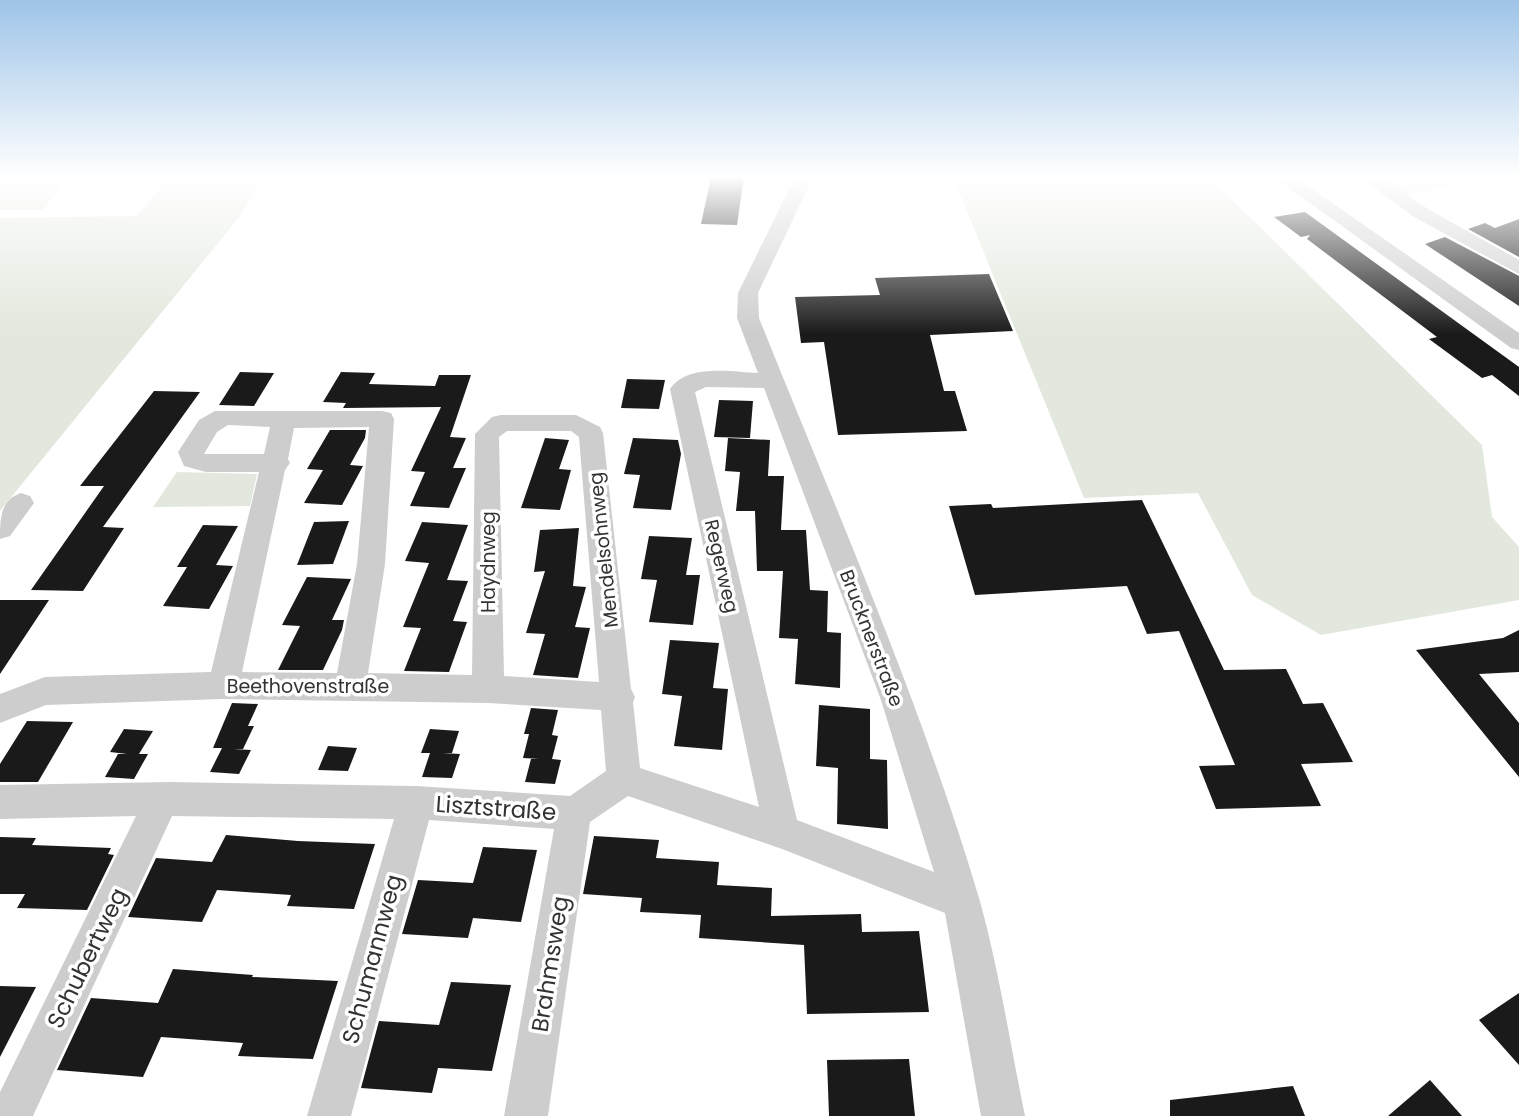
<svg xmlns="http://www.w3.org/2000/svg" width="1519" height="1116" viewBox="0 0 1519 1116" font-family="Poppins,sans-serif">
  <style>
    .green { fill: #e2e8dd }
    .building { fill: #1a1a1a }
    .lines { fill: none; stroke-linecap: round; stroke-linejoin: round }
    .minor { fill: #cdcdcd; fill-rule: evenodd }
    .labels { text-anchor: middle; stroke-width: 7; stroke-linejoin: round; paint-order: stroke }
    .street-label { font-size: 19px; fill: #333; stroke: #fff }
    .near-street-label { font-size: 23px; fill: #333; stroke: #fff }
  </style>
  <rect width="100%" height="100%" fill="#fff"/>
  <g class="green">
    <polygon points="0,177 71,177 42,210 0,210"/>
    <polygon points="169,177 263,177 240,216 0,511 0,218 137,216"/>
    <polygon points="953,177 1209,177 1482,445 1492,517 1519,547 1519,600 1321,635 1252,595 1198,493 1084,498"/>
    <polygon points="1380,177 1462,177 1470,182 1406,195"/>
    <polygon points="177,472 257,474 250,506 153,507"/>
  </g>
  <g class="building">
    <polygon points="711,177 744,177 737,225 701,224"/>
    <polygon points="1305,212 1519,367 1519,396 1492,375 1482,378 1429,339 1437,337 1307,239 1310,235 1301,237 1274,217"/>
    <polygon points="1519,219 1519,257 1468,229 1485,223 1495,228"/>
    <polygon points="1445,237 1519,276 1519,306 1425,244"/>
    <polygon points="989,274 1013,331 930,335 944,391 955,391 967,431 838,435 824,342 801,343 795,297 880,295 875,278"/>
    <polygon points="240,372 274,373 254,406 219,405"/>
    <polygon points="341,372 375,373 369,384 435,386 439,375 471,375 450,437 466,438 453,468 466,468 449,508 410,506 425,472 411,471 441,407 343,408 346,403 323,402"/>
    <polygon points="627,379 665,380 659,409 621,408"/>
    <polygon points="154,391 200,392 103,527 124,528 83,591 31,590 104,486 80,486"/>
    <polygon points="719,400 753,401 750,438 714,437"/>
    <polygon points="330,430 366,430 365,438 350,465 363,466 342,505 304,503 323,470 307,469"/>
    <polygon points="545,438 569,440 559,469 571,470 560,510 521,508"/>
    <polygon points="633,438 678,440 681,454 671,510 633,508 640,475 624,474"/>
    <polygon points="728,438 770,440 768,476 784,476 781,530 806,530 810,590 828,591 827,632 841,633 840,688 795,684 798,639 779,638 783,571 757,571 755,511 736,511 740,472 725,471"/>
    <polygon points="1142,500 1224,670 1286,669 1303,704 1323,703 1353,762 1301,764 1321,806 1216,809 1199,766 1235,765 1179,631 1147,634 1127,586 975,595 949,506 991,504 993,508"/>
    <polygon points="349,521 333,564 297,565 314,522"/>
    <polygon points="422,522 468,525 447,580 468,581 453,621 467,622 449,672 404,671 421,628 403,627 429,563 405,561"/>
    <polygon points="203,525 238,526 216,565 233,566 209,609 163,606 187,567 177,567"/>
    <polygon points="579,528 573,586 586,587 575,627 590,628 578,678 533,675 545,634 526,633 545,571 534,572 540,530"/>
    <polygon points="649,536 692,538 686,575 700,575 693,625 649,622 657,580 641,579"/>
    <polygon points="307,577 351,579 332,620 344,620 342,630 323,670 278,670 300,626 282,625"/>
    <polygon points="0,600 49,600 0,674"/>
    <polygon points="1519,630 1519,672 1479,674 1519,723 1519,777 1416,650 1503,638"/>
    <polygon points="670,640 719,643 713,688 728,689 722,750 674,746 682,696 662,694"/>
    <polygon points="232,703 258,704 248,726 254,726 243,749 234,749 251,750 239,774 210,772 222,748 213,748"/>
    <polygon points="819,705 870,709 870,759 887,760 888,829 837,824 838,768 816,766"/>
    <polygon points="531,708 558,710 552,735 558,736 552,759 561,760 555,784 525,782 531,759 539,759 523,758 529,734 524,734"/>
    <polygon points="27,721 73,722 38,782 0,782 0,764"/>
    <polygon points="124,729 153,731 139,754 148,754 134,779 105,777 118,754 127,754 110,752"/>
    <polygon points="430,729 459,731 452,753 443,753 460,754 452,778 422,777 430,753 421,753"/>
    <polygon points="328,746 357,748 348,771 318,770"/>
    <polygon points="226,835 298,841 375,844 354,909 287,906 291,895 217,890 202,922 128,917 156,858 212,862"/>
    <polygon points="594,836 659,840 656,858 719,862 717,885 772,888 771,916 861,914 862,932 919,931 929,1012 807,1014 804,945 699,938 701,915 640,912 642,898 583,894"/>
    <polygon points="0,837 36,838 32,845 111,848 108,854 114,855 87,910 17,908 25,894 0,894"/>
    <polygon points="483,847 537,850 521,922 473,918 468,938 402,934 418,880 473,883"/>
    <polygon points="173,969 253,975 252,977 338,981 313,1059 238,1056 243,1043 161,1037 143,1077 57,1070 91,998 158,1003"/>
    <polygon points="451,982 511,985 492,1071 438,1068 432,1093 361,1088 379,1021 439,1025"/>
    <polygon points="0,986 36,987 0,1057"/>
    <polygon points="1519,993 1519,1065 1479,1020"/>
    <polygon points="909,1059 915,1116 829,1116 827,1060"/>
    <polygon points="1430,1080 1462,1116 1388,1116"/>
    <polygon points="1293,1086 1305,1116 1170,1116 1170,1100"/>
  </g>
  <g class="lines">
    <g class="minor">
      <path d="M795 177H813L758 293 759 318C836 510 920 700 979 898 999 969 1010 1044 1025 1116H981L945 913 782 849 628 796 590 822 548 1116H504L554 829 429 820 351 1116H307L394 819 172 816 33 1116H0V1092L136 816 0 819V785L169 782 416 786 570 796 606 771 601 710 488 703 223 699 46 705 0 723V694L45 677 211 672 259 472H206L184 466 178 452 199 420 215 411H382L391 413 394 419 385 564 368 673 472 675 475 434 492 417 501 415H576L600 427 603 433 631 689 635 697 633 702 640 768 759 807 670 389C687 363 733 372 758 373L737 318 738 293ZM706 387 764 388 881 700 934 872 797 820 695 392ZM228 425 270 427 264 454H204L217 432ZM369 427 357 564 337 673 242 672 285 470 290 463 288 459 294 428ZM507 431H571L579 437 599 682 504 676 499 437Z"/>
      <polygon points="1274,177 1295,177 1519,333 1519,350 1511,348"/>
      <polygon points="1360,177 1381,177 1428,209 1519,260 1519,274 1414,217"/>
      <path d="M21 493 30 496 34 503 10 536 0 539C0 519 0 500 21 493Z"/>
    </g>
  </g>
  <linearGradient id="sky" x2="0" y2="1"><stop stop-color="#9ec4e8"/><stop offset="0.53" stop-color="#fff"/><stop offset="1" stop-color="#fff" stop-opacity="0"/></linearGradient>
  <rect width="1519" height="334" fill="url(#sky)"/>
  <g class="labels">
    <g class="street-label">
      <text transform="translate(603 550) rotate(-96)" y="7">Mendelsohnweg</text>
      <text transform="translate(488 562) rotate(-90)" y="7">Haydnweg</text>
      <text transform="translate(722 566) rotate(77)" y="7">Regerweg</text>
      <text transform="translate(872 638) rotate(69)" y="7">Brucknerstraße</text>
      <text x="308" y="693">Beethovenstraße</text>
    </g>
    <g class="near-street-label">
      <text transform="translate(496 808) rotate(4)" y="8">Lisztstraße</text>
      <text transform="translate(87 958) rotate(-64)" y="8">Schubertweg</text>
      <text transform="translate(372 959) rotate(-75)" y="8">Schumannweg</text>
      <text transform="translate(550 964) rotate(-81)" y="8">Brahmsweg</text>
    </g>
  </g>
</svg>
